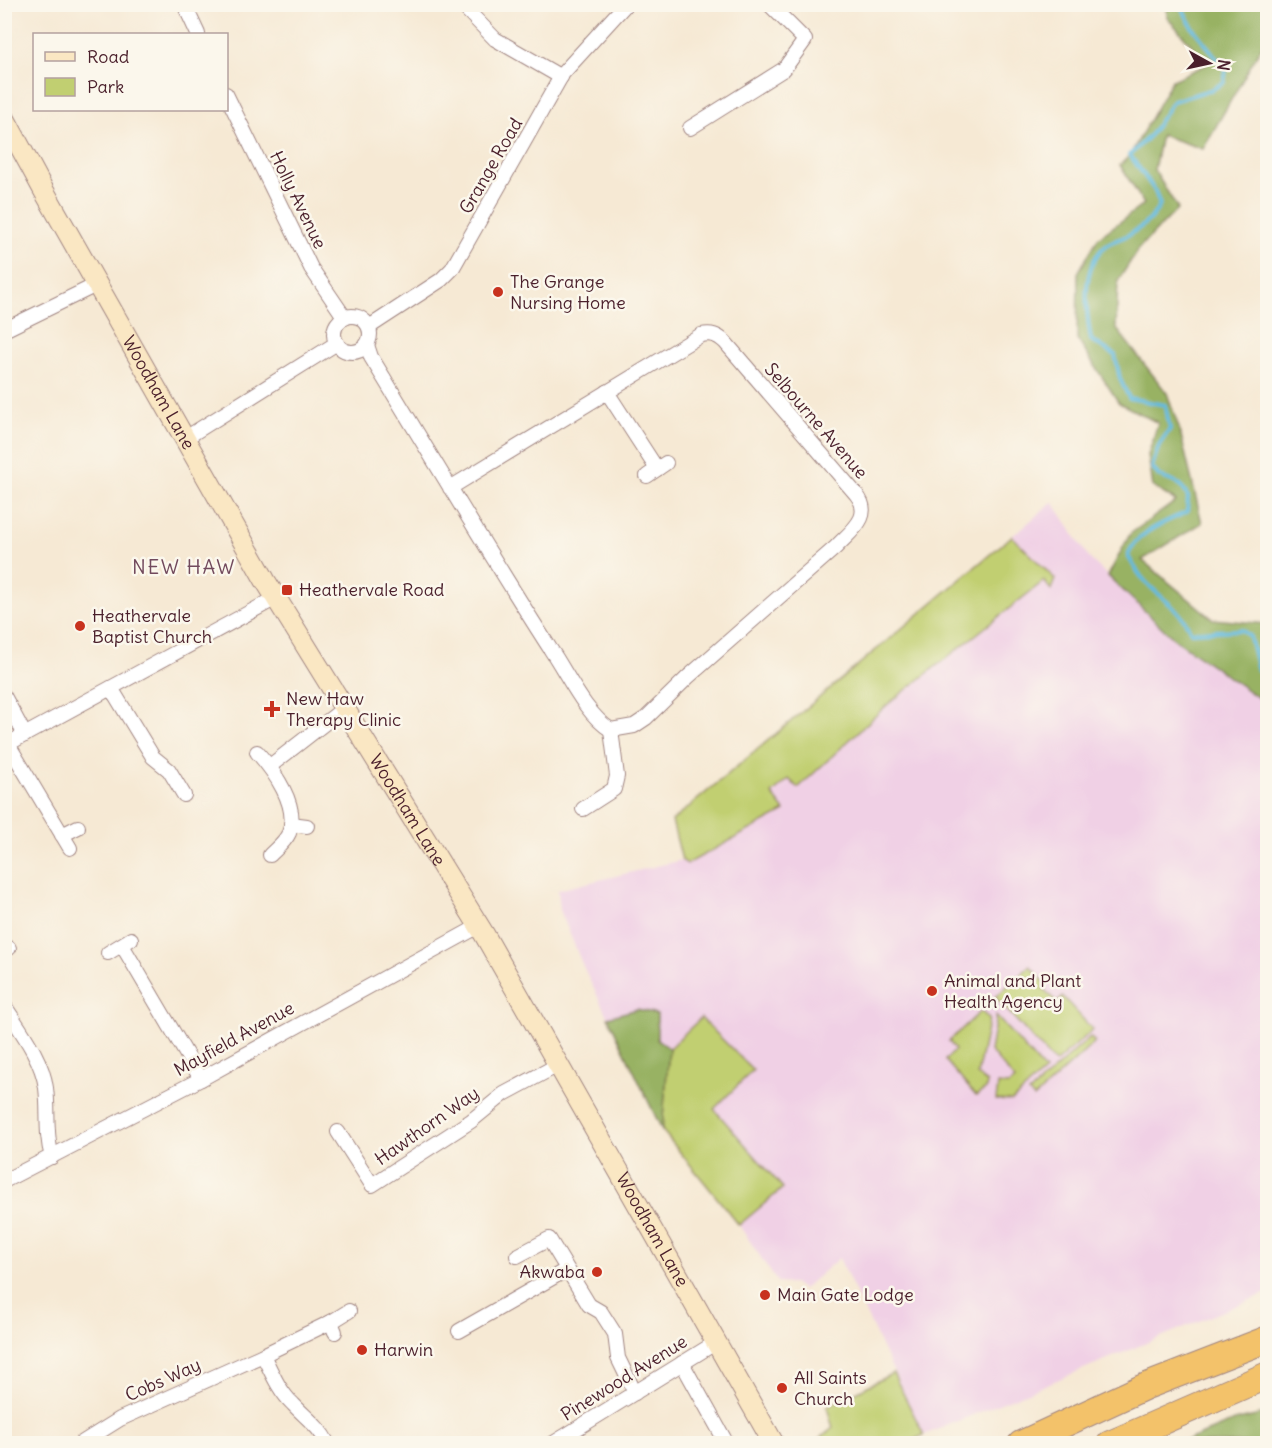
<svg xmlns="http://www.w3.org/2000/svg" width="1272" height="1448" viewBox="0 0 1272 1448" font-family="Delius,sans-serif">
  <style>
    .built { fill: #f0d0e5 }
    .green { fill: #c1cf71; stroke: #86774e; stroke-width: 1.5 }
    .forest { fill: #98b263; stroke: #716847; stroke-width: 1.5 }
    .lines { fill: none; stroke-linecap: round; stroke-linejoin: round }
    .stream { stroke: #63bbe0; stroke-width: 4 }
    .street-casing { stroke: #a08480; stroke-width: 16 }
    .secondary-casing { stroke: #a08480; stroke-width: 22 }
    .highway-casing { stroke: #a08480; stroke-width: 28 }
    .street { stroke: #fff; stroke-width: 14 }
    .secondary { stroke: #fae7c3; stroke-width: 20 }
    .highway { stroke: #f3c26a; stroke-width: 26 }
    .poi-dot { fill: #c8321e; stroke: #fbf7ec; stroke-width: 2 }
    .labels { text-anchor: middle; stroke-width: 5; stroke-linejoin: round; paint-order: stroke }
    .street-label { font-size: 18px; fill: #4a1f2b; stroke: #fbf7ec }
    .poi-label { font-size: 18px; fill: #4a1f2b; stroke: #fbf7ec; text-anchor: start }
    .neighbourhood-label { font-size: 20px; letter-spacing: 1.5px; fill: #724a5d; stroke: #fbf7ec }
  </style>
  <rect width="100%" height="100%" fill="#fbf7ec"/>
  <filter id="ink" filterUnits="userSpaceOnUse"><feTurbulence type="fractalNoise" baseFrequency=".0167" numOctaves="2"/><feDisplacementMap in="SourceGraphic" scale="12" xChannelSelector="R" yChannelSelector="G"/><feConvolveMatrix kernelMatrix="1 2 1 2 8 2 1 2 1" color-interpolation-filters="sRGB"/></filter>
  <filter id="wash" filterUnits="userSpaceOnUse"><feTurbulence type="fractalNoise" baseFrequency=".008" numOctaves="4" result="noise"/><feDisplacementMap in="SourceGraphic" scale="24" xChannelSelector="R" yChannelSelector="G"/><feGaussianBlur stdDeviation="1.35" result="paint"/><feColorMatrix in="noise" values="0 0 0 0 0 0 0 0 0 0 0 0 0 0 0 0 0 1.4 0 .05"/><feComposite in="paint" operator="in"/></filter>
  <g filter="url(#wash)">
    <rect width="100%" height="100%" fill="#f6e9d4"/>
    <polygon class="built" points="1053,502 1089,558 1173,638 1267,704 1267,1293 924,1435 839,1258 803,1289 794,1284 778,1283 739,1225 662,1130 583,966 560,910 558,890 682,860 672,821"/>
    <g class="green">
      <polygon points="1012,536 1055,579 1051,590 1044,581 887,705 798,788 789,779 772,794 785,811 687,864 682,860 672,821"/>
      <polygon points="1030,966 1046,984 1043,988 1057,1003 1063,997 1093,1030 1055,1063 995,997"/>
      <polygon points="981,1011 989,1019 977,1075 987,1082 986,1089 976,1096 945,1060 955,1050 949,1041"/>
      <polygon points="996,1016 1045,1071 1012,1101 996,1100 998,1084 1008,1085 1015,1080 990,1051"/>
      <polygon points="701,1018 753,1070 714,1109 783,1188 739,1225 662,1130 669,1048"/>
      <polygon points="1090,1037 1095,1042 1034,1098 1029,1093"/>
      <polygon points="893,1373 924,1435 907,1443 814,1443 833,1428 827,1407"/>
    </g>
    <g class="forest">
      <polygon points="1167,5 1267,5 1267,37 1203,149 1161,135 1154,170 1178,209 1139,248 1118,281 1116,328 1167,393 1180,431 1202,523 1142,560 1213,619 1267,624 1267,663 1260,699 1173,638 1108,576 1130,534 1176,501 1153,487 1148,455 1158,423 1119,403 1077,339 1078,273 1098,238 1144,204 1120,165 1130,155 1172,80 1208,64 1167,17"/>
      <polygon points="637,1009 657,1014 657,1039 669,1048 662,1130 608,1017"/>
      <polygon points="1264,1414 1267,1418 1267,1443 1181,1443 1234,1421"/>
    </g>
    <g class="lines">
      <path class="stream" d="M1180 4 1192 27 1226 70 1224 82 1213 89 1173 101 1151 134 1130 155 1155 191 1160 205C1151 221 1139 230 1122 238 1117 240 1109 242 1105 246 1080 268 1086 312 1091 340L1115 355 1120 379 1129 398 1165 405 1170 429 1159 445 1152 467 1159 476 1181 485 1188 497 1187 512C1166 522 1135 532 1128 556 1135 569 1143 581 1154 590 1171 606 1181 611 1191 632L1242 630 1250 637 1258 670 1268 674"/>
    </g>
  </g>
  <g filter="url(#ink)">
    <g class="lines">
      <defs>
        <g id="street">
          <polyline points="184,4 198,34"/>
          <polyline points="461,4 495,39 561,77"/>
          <polyline points="226,94 311,268 345,318"/>
          <polyline points="690,128 784,69 805,40 769,4"/>
          <circle cx="352" cy="334" r="18"/>
          <polyline points="369,327 441,280 452,269 563,73 626,4"/>
          <polyline points="4,330 96,285"/>
          <path d="M367 345 371 357C431 455 489 554 551 650 568 675 585 714 611 730L634 726 646 718 688 677 836 547C852 530 874 516 856 494L725 342C717 335 712 333 701 335L450 488"/>
          <polyline points="607,392 657,469"/>
          <polyline points="184,439 337,343"/>
          <polyline points="647,476 666,463"/>
          <polyline points="111,688 153,757 169,770 184,795"/>
          <polyline points="4,696 25,735"/>
          <polyline points="8,744 70,848"/>
          <polyline points="4,746 276,598"/>
          <path d="M257 752C273 770 300 806 289 833 285 842 277 848 270 855"/>
          <polyline points="270,766 343,709"/>
          <polyline points="583,809 614,789 617,776 611,730"/>
          <polyline points="291,824 307,826"/>
          <polyline points="62,835 78,827"/>
          <polyline points="122,945 201,1079"/>
          <polyline points="4,949 9,948"/>
          <polyline points="108,953 131,939"/>
          <path d="M4 1005C20 1030 42 1058 46 1088 49 1111 45 1134 52 1157"/>
          <polyline points="338,1132 372,1185 471,1121 504,1094 558,1065"/>
          <polyline points="4,1181 201,1079 479,926"/>
          <polyline points="517,1256 549,1239 589,1305 601,1312 615,1334 618,1358 635,1393"/>
          <polyline points="331,1322 349,1311"/>
          <polyline points="459,1331 566,1270"/>
          <polyline points="682,1363 727,1444"/>
          <polyline points="80,1444 120,1419 263,1355"/>
          <path d="M328 1444C319 1426 306 1418 293 1404 279 1391 271 1371 263 1355L331 1322 335 1332"/>
          <polyline points="552,1444 715,1343"/>
        </g>
        <g id="secondary">
          <path id="s1" d="M4 117 44 191 265 580 484 934 774 1444"/>
        </g>
        <g id="highway">
          <polyline points="1021,1444 1144,1387 1268,1339"/>
          <polyline points="1110,1444 1268,1375"/>
        </g>
      </defs>
      <use href="#street" class="street-casing"/>
      <use href="#secondary" class="secondary-casing"/>
      <use href="#highway" class="highway-casing"/>
      <use href="#street" class="street"/>
      <use href="#secondary" class="secondary"/>
      <use href="#highway" class="highway"/>
    </g>
  </g>
  <g class="poi-dot">
    <circle cx="498" cy="292" r="6"/>
    <rect x="281" y="584" width="12" height="12" rx="3"/>
    <circle cx="80" cy="626" r="6"/>
    <path d="M269 700h6v6h6v6h-6v6h-6v-6h-6v-6h6z"/>
    <circle cx="932" cy="991" r="6"/>
    <circle cx="597" cy="1272" r="6"/>
    <circle cx="765" cy="1295" r="6"/>
    <circle cx="362" cy="1350" r="6"/>
    <circle cx="782" cy="1388" r="6"/>
  </g>
  <g class="labels">
    <g class="street-label">
      <text transform="translate(491 166) rotate(-60)" y="6">Grange Road</text>
      <text transform="translate(298 200) rotate(64)" y="6">Holly Avenue</text>
      <text dy="6" stroke="none"><textPath href="#s1" startOffset="316">Woodham Lane</textPath></text>
      <text transform="translate(816 421) rotate(49)" y="6">Selbourne Avenue</text>
      <text dy="6" stroke="none"><textPath href="#s1" startOffset="802">Woodham Lane</textPath></text>
      <text transform="translate(234 1039) rotate(-29)" y="6">Mayfield Avenue</text>
      <text transform="translate(427 1126) rotate(-35)" y="6">Hawthorn Way</text>
      <text dy="6" stroke="none"><textPath href="#s1" startOffset="1288">Woodham Lane</textPath></text>
      <text transform="translate(624 1378) rotate(-32)" y="6">Pinewood Avenue</text>
      <text transform="translate(163 1380) rotate(-24)" y="6">Cobs Way</text>
    </g>
    <g class="poi-label">
      <text x="510" y="288">The Grange<tspan x="510" dy="21">Nursing Home</tspan></text>
      <text x="299" y="596">Heathervale Road</text>
      <text x="92" y="622">Heathervale<tspan x="92" dy="21">Baptist Church</tspan></text>
      <text x="286" y="705">New Haw<tspan x="286" dy="21">Therapy Clinic</tspan></text>
      <text x="944" y="987">Animal and Plant<tspan x="944" dy="21">Health Agency</tspan></text>
      <text x="585" y="1278" text-anchor="end">Akwaba</text>
      <text x="777" y="1301">Main Gate Lodge</text>
      <text x="374" y="1356">Harwin</text>
      <text x="794" y="1384">All Saints<tspan x="794" dy="21">Church</tspan></text>
    </g>
    <g class="neighbourhood-label">
      <text x="184" y="574">NEW HAW</text>
    </g>
  </g>
  <rect width="1272" height="1448" fill="none" stroke="#fbf7ec" stroke-width="24"/>
  <rect x="33" y="33" width="195" height="78" fill="#fbf7ec" stroke="#b4a19f" stroke-width="1.5"/>
  <rect x="45" y="52" width="30" height="9" fill="#fae7c3" stroke="#b4a19f" stroke-width="1.5"/>
  <text x="87" y="63" font-size="18" fill="#4a1f2b">Road</text>
  <rect x="45" y="78" width="30" height="18" fill="#c1cf71" stroke="#b4a19f" stroke-width="1.5"/>
  <text x="87" y="93" font-size="18" fill="#4a1f2b">Park</text>
  <g transform="translate(1209 63) rotate(98)" stroke="#fbf7ec" stroke-width="4.5" paint-order="stroke">
  <path d="M0-4.5L10 22L0 15L-10 22Z" fill="#4a1f2b"/>
  <text y="-9" font-size="16" font-weight="bold" text-anchor="middle" fill="#4a1f2b">N</text>
  </g>
</svg>
